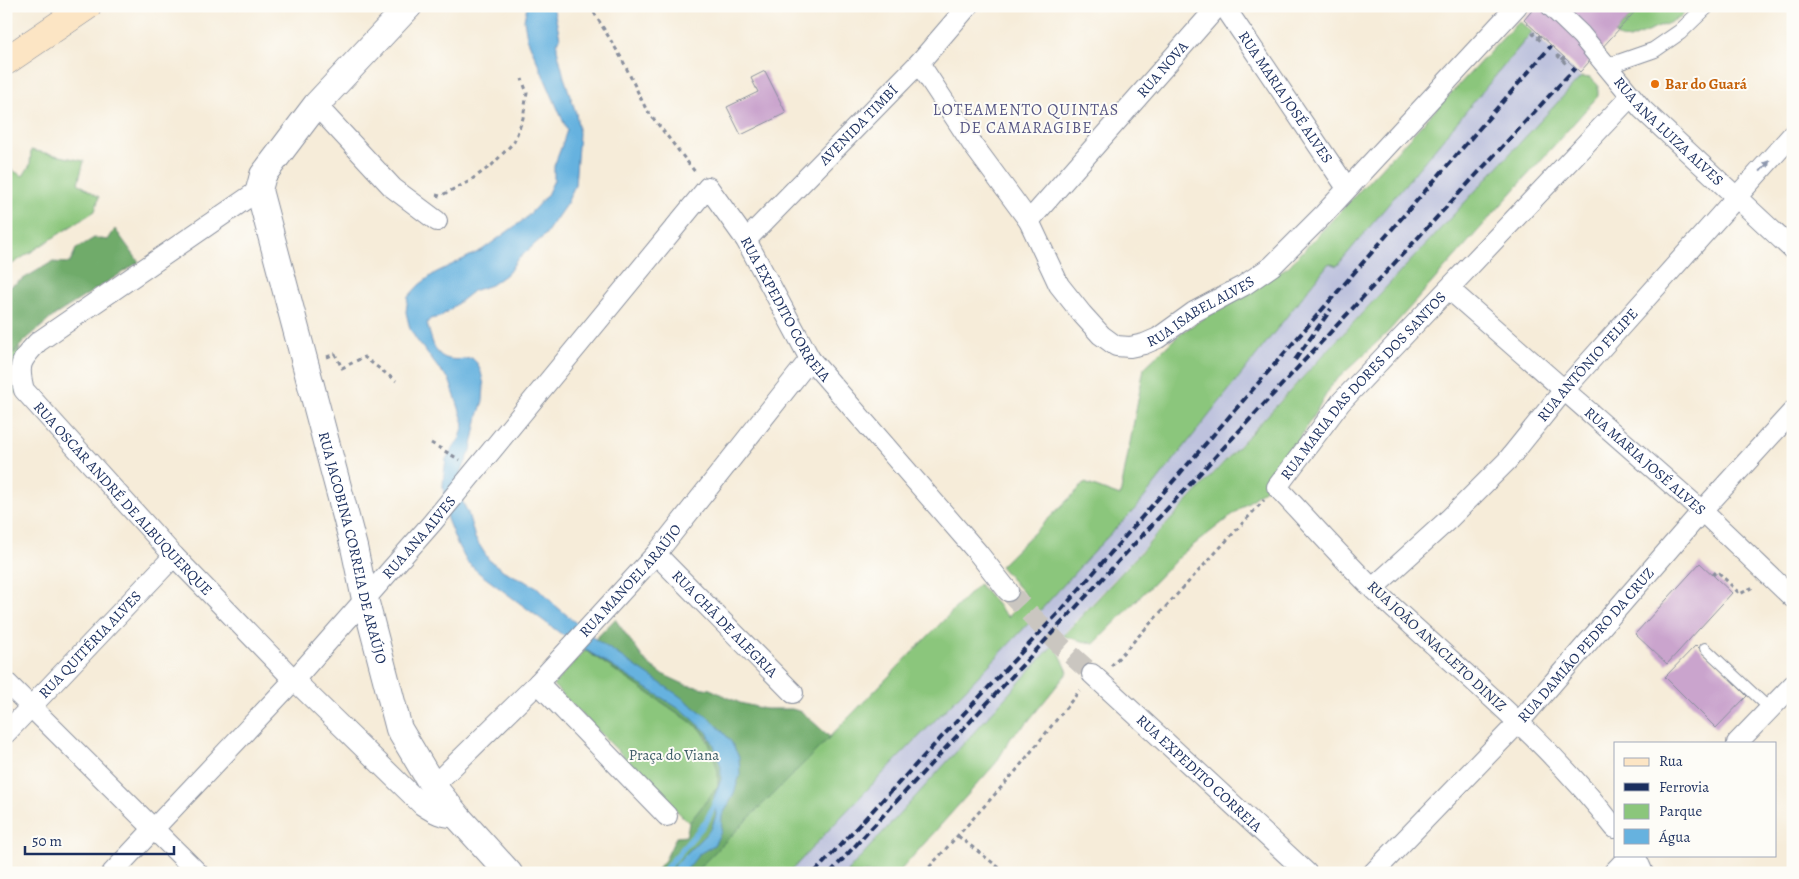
<svg xmlns="http://www.w3.org/2000/svg" width="1799" height="879" viewBox="0 0 1799 879" font-family="Alegreya,serif">
  <style>
    .industrial { fill: #bec2dd }
    .green { fill: #8bc67b; stroke: #537a6c }
    .forest { fill: #70ab6b; stroke: #466d64 }
    .water { fill: #66b2df; stroke: #40709e }
    .lines { fill: none; stroke-linecap: round; stroke-linejoin: round }
    .stream { stroke: #66b2df; stroke-width: 6 }
    .building { fill: #caa4cd }
    .minor-tunnel { stroke: #cac6c0; stroke-width: 20; stroke-dasharray: 20 10; stroke-linecap: butt }
    .service-casing { stroke: #888e9c; stroke-width: 12 }
    .pedestrian-casing { stroke: #888e9c; stroke-width: 17 }
    .minor-casing { stroke: #888e9c; stroke-width: 22 }
    .tertiary-casing { stroke: #888e9c; stroke-width: 28 }
    .secondary-casing { stroke: #888e9c; stroke-width: 29 }
    .path { stroke: #888e9c; stroke-width: 3; stroke-dasharray: 4 4; stroke-linecap: butt }
    .service { stroke: #fff; stroke-width: 10 }
    .pedestrian { stroke: #fff; stroke-width: 15 }
    .minor { stroke: #fff; stroke-width: 20 }
    .tertiary { stroke: #fff; stroke-width: 26 }
    .secondary { stroke: #fce5c4; stroke-width: 28 }
    .rail { stroke: #1b2f5e; stroke-width: 4; stroke-dasharray: 8 4; stroke-linecap: butt }
    .oneway { fill: #8d97ae }
    .food-dot { fill: #e8710a; stroke: #fdfcf7; stroke-width: 2 }
    .labels { text-anchor: middle; stroke-width: 4; stroke-linejoin: round; paint-order: stroke }
    .street-label { font-size: 15px; fill: #1b2f5e; stroke: #fdfcf7 }
    .food-label { font-size: 15px; font-weight: bold; fill: #c56008; stroke: #fdfcf7; text-anchor: start }
    .park-label { font-size: 15px; fill: #3d5c67; stroke: #fdfcf7 }
    .neighbourhood-label { font-size: 16px; letter-spacing: 1px; fill: #585885; stroke: #fdfcf7 }
  </style>
  <rect width="100%" height="100%" fill="#fdfcf7"/>
  <filter id="ink" filterUnits="userSpaceOnUse"><feTurbulence type="fractalNoise" baseFrequency=".02" numOctaves="2"/><feDisplacementMap in="SourceGraphic" scale="10" xChannelSelector="R" yChannelSelector="G"/><feConvolveMatrix kernelMatrix="1 2 1 2 8 2 1 2 1" color-interpolation-filters="sRGB"/></filter>
  <filter id="wash" filterUnits="userSpaceOnUse"><feTurbulence type="fractalNoise" baseFrequency=".0096" numOctaves="4" result="noise"/><feDisplacementMap in="SourceGraphic" scale="20" xChannelSelector="R" yChannelSelector="G"/><feGaussianBlur stdDeviation="1.12" result="paint"/><feColorMatrix in="noise" values="0 0 0 0 0 0 0 0 0 0 0 0 0 0 0 0 0 1.4 0 .05"/><feComposite in="paint" operator="in"/></filter>
  <g filter="url(#wash)">
    <rect width="100%" height="100%" fill="#f6ecd9"/>
    <polygon class="industrial" points="1532,32 1581,77 1055,643 846,873 789,873 866,789 1014,639 1111,532 1136,508 1329,263 1337,265"/>
    <g class="green">
      <polygon points="1640,6 1689,6 1680,17 1669,23 1630,39 1620,38 1615,34"/>
      <path d="M1519 21 1532 32 1337 266 1329 263 1136 508C1093 550 1054 597 1012 641 938 719 861 793 789 873H694L811 756 979 584 1008 617 1026 596 1000 566 1085 483 1120 496 1144 368 1181 333 1239 295 1288 267Z"/>
      <polygon points="1581,77 1591,78 1598,85 1598,96 1388,332 1333,383 1273,483 1182,554 1094,644 1063,636"/>
      <polygon points="31,150 84,161 78,183 99,197 95,211 6,268 6,169 8,168 23,176 30,165"/>
      <polygon points="20,348 16,393 6,398 6,354 10,356"/>
      <polygon points="1055,643 1068,672 1025,725 1012,736 996,763 898,873 846,873"/>
      <path d="M585 650 700 728C709 740 723 772 718 786 715 794 695 815 689 823L553 685Z"/>
    </g>
    <g class="forest">
      <polygon points="115,229 139,262 55,315 29,337 10,356 6,354 6,289 52,262 70,263 76,249 94,238 108,240"/>
      <polygon points="615,619 645,661 662,674 686,685 710,689 740,703 765,709 792,709 802,712 830,737 694,873 654,873 665,860 676,837 686,836 689,823 718,786 718,771 708,738 700,728 585,650"/>
    </g>
    <path class="water" d="M527 6H553L560 38 557 44V49L564 77 576 113 579 133 575 185 567 203 545 235 516 261 509 272 491 285 473 291 448 311 440 317 430 319 427 323C435 353 437 364 472 358L477 363 481 372 484 385 483 401 478 416 471 450 455 486 468 513 475 538 489 560 504 571 537 587 556 606 595 639 678 695 713 721 730 740 739 757 740 775 733 796 722 816 721 832 714 845 699 854 684 873H667L711 829 716 815 714 797 721 780V767L714 745 707 732 686 713 564 636 479 573 467 562 457 544 447 519 443 486 444 474 446 459 460 438 464 424 458 405 449 379 439 369 416 339 410 329 406 312 408 297 419 285 435 273 482 250 525 219 547 195 554 180V166L561 148 567 130 527 38 524 20Z"/>
    <g class="lines">
      <polyline class="stream" points="662,873 706,822 718,797"/>
    </g>
    <g id="blocks">
      <g class="building">
        <polygon points="1536,6 1640,6 1580,72 1524,20"/>
        <polygon points="765,71 786,113 741,135 727,107 758,92 751,78"/>
        <polygon points="1700,563 1732,593 1667,664 1635,634"/>
        <polygon points="1696,645 1747,696 1716,728 1665,677"/>
      </g>
    </g>
  </g>
  <g filter="url(#ink)">
    <use href="#blocks" fill-opacity="0" stroke="#888e9c" stroke-width="1"/>
    <g class="lines">
      <polyline class="minor-tunnel" points="1008,591 1059,644 1092,674"/>
      <defs>
        <polyline id="service" points="1705,648 1770,709"/>
        <polyline id="pedestrian" points="1608,66 1654,50 1680,32 1707,6"/>
        <g id="minor">
          <path id="s1" d="M1224 6 1347 188"/>
          <path id="s2" d="M1551 6 1581 35 1642 109 1793 250"/>
          <path id="s3" d="M919 63 973 145 1029 221 1059 285 1082 314 1101 335 1116 346 1130 347 1144 344 1158 338 1194 312 1243 286 1272 266 1324 214 1517 6"/>
          <polyline points="316,105 393,188 437,221"/>
          <path id="s4" d="M259 190 38 342C21 360 17 364 24 390L174 556 294 680 422 805C434 813 443 818 458 817"/>
          <path id="s5" d="M1029 221 1218 6"/>
          <path id="s6" d="M746 240 919 63 968 6"/>
          <path id="s7" d="M1449 289 1702 511 1793 598"/>
          <path id="s8" d="M656 554 793 693"/>
          <path id="s9" d="M1373 588 1449 519 1507 461 1564 390 1793 134"/>
          <path id="s10" d="M1092 674 1307 873"/>
          <polyline points="6,682 198,873"/>
          <polyline points="538,683 667,816"/>
          <path id="s11" d="M6 733 174 556"/>
          <polyline points="1737,743 1793,685"/>
          <path id="s12" d="M433 786 538 683 656 554 810 359"/>
          <path id="s13" d="M1615 828C1546 738 1455 667 1373 589 1340 556 1309 521 1277 487L1341 402 1631 96"/>
          <polyline points="1635,855 1643,873"/>
          <path id="s14" d="M112 873 294 680 432 523 708 187 746 240 810 359 978 553 1008 591"/>
          <path id="s15" d="M1373 873 1519 722 1702 511 1793 411"/>
          <polyline points="1613,873 1630,855"/>
        </g>
        <g id="tertiary">
          <path id="s16" d="M409 6 316 105 263 175 259 190 354 547 365 599 399 729 433 786 458 817 509 873"/>
        </g>
        <polyline id="secondary" points="6,61 87,6"/>
      </defs>
      <use href="#service" class="service-casing"/>
      <use href="#pedestrian" class="pedestrian-casing"/>
      <use href="#minor" class="minor-casing"/>
      <use href="#tertiary" class="tertiary-casing"/>
      <use href="#secondary" class="secondary-casing"/>
      <g class="path">
        <polyline points="590,6 622,59 646,109 696,173"/>
        <polyline points="1540,35 1539,37 1534,33 1533,34 1543,43"/>
        <polyline points="1565,58 1563,59 1559,55 1558,56 1568,66"/>
        <polyline points="436,195 440,196 468,182 492,165 514,142 523,118 527,93 522,79"/>
        <polyline points="327,357 335,354 342,368 364,357 396,381"/>
        <polyline points="431,443 460,460"/>
        <polyline points="1713,575 1717,571 1740,594 1753,587"/>
        <polyline points="1111,666 1264,500"/>
        <polyline points="958,836 1006,873"/>
        <polyline points="924,873 1015,772 1080,690"/>
      </g>
      <use href="#service" class="service"/>
      <use href="#pedestrian" class="pedestrian"/>
      <use href="#minor" class="minor"/>
      <use href="#tertiary" class="tertiary"/>
      <use href="#secondary" class="secondary"/>
      <g class="rail">
        <polyline points="1295,360 1331,309"/>
        <polyline points="814,873 1063,608 1551,46"/>
        <polyline points="830,873 1575,68"/>
      </g>
    </g>
    <defs><path id="oneway-solid" d="M-6-.8H1V-3.2L6.5 0L1 3.2V.8H-6Z" transform="scale(1.25)"/></defs>
    <use class="oneway" href="#oneway-solid" transform="translate(1765 166) rotate(-49)"/>
  </g>
  <circle class="food-dot" cx="1655" cy="84" r="5"/>
  <g class="labels">
    <g class="street-label">
      <text dy="5" stroke="none"><textPath href="#s5" startOffset="202">RUA NOVA</textPath></text>
      <text dy="5" stroke="none"><textPath href="#s1" startOffset="110">RUA MARIA JOSÉ ALVES</textPath></text>
      <text dy="5" stroke="none"><textPath href="#s6" startOffset="161">AVENIDA TIMBÍ</textPath></text>
      <text dy="5" stroke="none"><textPath href="#s2" startOffset="172">RUA ANA LUIZA ALVES</textPath></text>
      <text dy="5" stroke="none"><textPath href="#s14" startOffset="1054">RUA EXPEDITO CORREIA</textPath></text>
      <text dy="5" stroke="none"><textPath href="#s3" startOffset="441">RUA ISABEL ALVES</textPath></text>
      <text dy="5" stroke="none"><textPath href="#s9" startOffset="310">RUA ANTÔNIO FELIPE</textPath></text>
      <text dy="5" stroke="none"><textPath href="#s13" startOffset="614">RUA MARIA DAS DORES DOS SANTOS</textPath></text>
      <text dy="5" stroke="none"><textPath href="#s7" startOffset="261">RUA MARIA JOSÉ ALVES</textPath></text>
      <text dy="5" stroke="none"><textPath href="#s4" startOffset="469">RUA OSCAR ANDRÉ DE ALBUQUERQUE</textPath></text>
      <text dy="5" stroke="none"><textPath href="#s14" startOffset="455">RUA ANA ALVES</textPath></text>
      <text dy="5" stroke="none"><textPath href="#s16" startOffset="609">RUA JACOBINA CORREIA DE ARAÚJO</textPath></text>
      <text dy="5" stroke="none"><textPath href="#s12" startOffset="285">RUA MANOEL ARAÚJO</textPath></text>
      <text dy="5" stroke="none"><textPath href="#s8" startOffset="98">RUA CHÃ DE ALEGRIA</textPath></text>
      <text dy="5" stroke="none"><textPath href="#s11" startOffset="122">RUA QUITÉRIA ALVES</textPath></text>
      <text dy="5" stroke="none"><textPath href="#s15" startOffset="312">RUA DAMIÃO PEDRO DA CRUZ</textPath></text>
      <text transform="translate(1437 646) rotate(43)" y="5">RUA JOÃO ANACLETO DINIZ</text>
      <text dy="5" stroke="none"><textPath href="#s10" startOffset="146">RUA EXPEDITO CORREIA</textPath></text>
    </g>
    <g class="food-label">
      <text x="1665" y="89">Bar do Guará</text>
    </g>
    <g class="park-label">
      <text x="674" y="760">Praça do Viana</text>
    </g>
    <g class="neighbourhood-label">
      <text x="1026" y="115">LOTEAMENTO QUINTAS<tspan x="1026" dy="18">DE CAMARAGIBE</tspan></text>
    </g>
  </g>
  <rect width="1799" height="879" fill="none" stroke="#fdfcf7" stroke-width="25"/>
  <rect x="1614" y="742" width="162" height="115" fill="#fdfcf7" stroke="#a3aaba"/>
  <rect x="1624" y="758" width="25" height="8" fill="#fce5c4" stroke="#a3aaba"/>
  <text x="1659" y="766" font-size="15" fill="#1b2f5e">Rua</text>
  <rect x="1624" y="783" width="25" height="8" fill="#1b2f5e" stroke="#a3aaba"/>
  <text x="1659" y="792" font-size="15" fill="#1b2f5e">Ferrovia</text>
  <rect x="1624" y="804" width="25" height="15" fill="#8bc67b" stroke="#a3aaba"/>
  <text x="1659" y="816" font-size="15" fill="#1b2f5e">Parque</text>
  <rect x="1624" y="829" width="25" height="15" fill="#66b2df" stroke="#a3aaba"/>
  <text x="1659" y="842" font-size="15" fill="#1b2f5e">Água</text>
  <path d="M25 846v8h149v-8" fill="none" stroke="#1b2f5e" stroke-width="2.5"/>
  <text x="32" y="846" font-size="15" fill="#1b2f5e" stroke="#fdfcf7" stroke-width="4" paint-order="stroke">50 m</text>
</svg>
